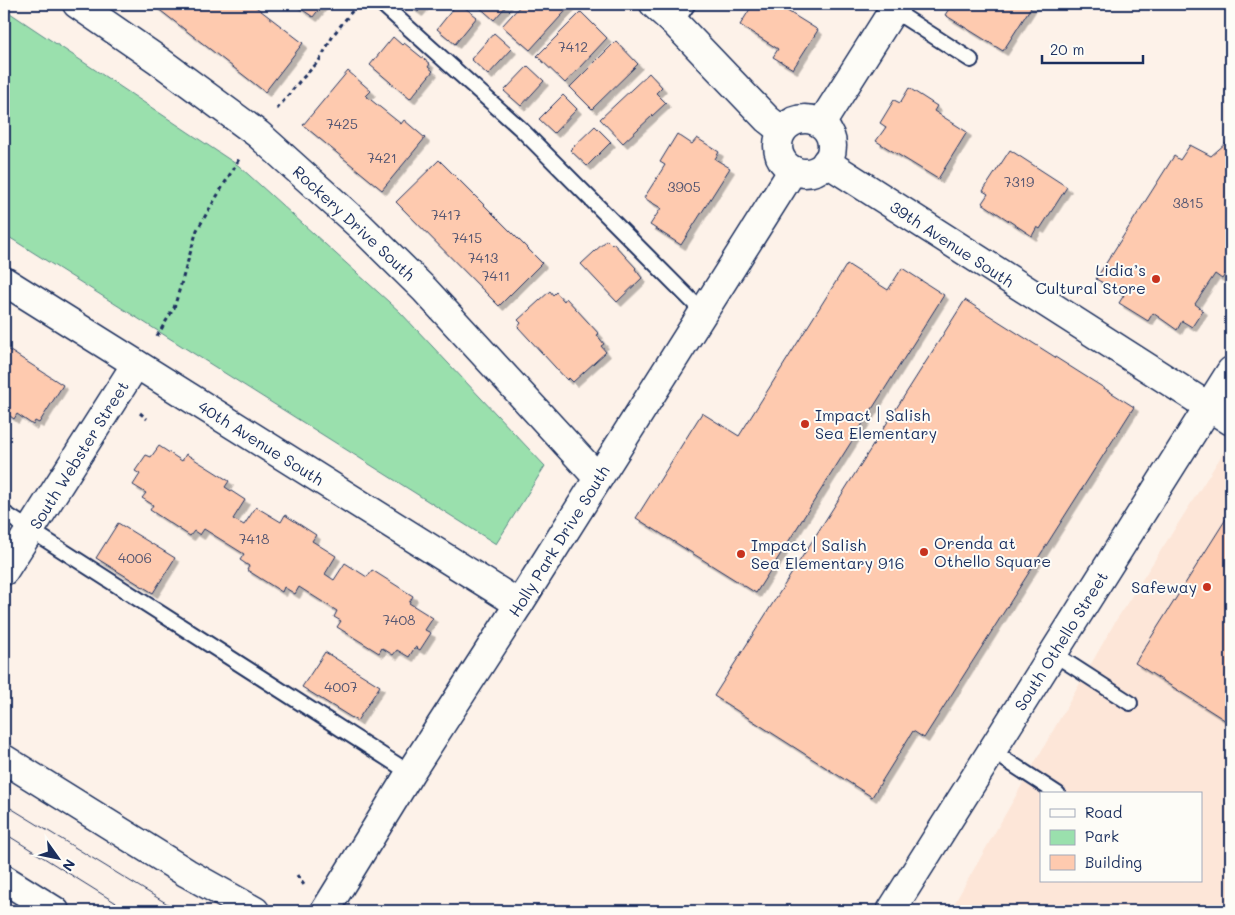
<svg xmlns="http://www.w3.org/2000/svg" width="1235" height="915" viewBox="0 0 1235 915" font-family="Mali,sans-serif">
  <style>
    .built { fill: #fde6d8; fill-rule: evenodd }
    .green { fill: #9ae0ad; stroke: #5a8886 }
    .building { fill: #fecaaf; stroke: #1b2f5e; filter: url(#shadow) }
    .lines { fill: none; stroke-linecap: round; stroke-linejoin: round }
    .service-casing { stroke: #1b2f5e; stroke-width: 18 }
    .minor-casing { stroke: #1b2f5e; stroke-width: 31 }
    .tertiary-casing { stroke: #1b2f5e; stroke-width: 31 }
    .secondary-casing { stroke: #1b2f5e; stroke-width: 31 }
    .path { stroke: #1b2f5e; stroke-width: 3; stroke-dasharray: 4 4; stroke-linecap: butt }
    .service { stroke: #fdfcf7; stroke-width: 14 }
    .minor { stroke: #fdfcf7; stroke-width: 28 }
    .tertiary { stroke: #fdfcf7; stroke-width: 28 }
    .secondary { stroke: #fdfcf7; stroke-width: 28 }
    .tram { stroke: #1b2f5e; stroke-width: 1 }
    .poi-dot { fill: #c8321e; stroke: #fdfcf7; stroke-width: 2 }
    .labels { text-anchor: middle; stroke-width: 4; stroke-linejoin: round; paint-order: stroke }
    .number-label { font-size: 14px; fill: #545672 }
    .street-label { font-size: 16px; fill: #1b2f5e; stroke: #fdfcf7 }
    .poi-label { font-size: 16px; fill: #1b2f5e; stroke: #fdfcf7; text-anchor: start }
  </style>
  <defs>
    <filter id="shadow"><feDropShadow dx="4.5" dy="4.5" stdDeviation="0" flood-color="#0004"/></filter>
  </defs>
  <rect width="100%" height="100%" fill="#fdf2e9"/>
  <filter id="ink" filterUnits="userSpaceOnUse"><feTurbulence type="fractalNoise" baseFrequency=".02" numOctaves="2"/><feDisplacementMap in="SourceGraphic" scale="10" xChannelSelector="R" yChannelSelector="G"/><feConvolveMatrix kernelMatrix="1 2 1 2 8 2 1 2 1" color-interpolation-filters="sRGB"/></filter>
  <g filter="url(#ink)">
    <path class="built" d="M1231 441V911H950L1115 622ZM1041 794H1201V881H1041Z"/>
    <polygon class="green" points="4,9 239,166 400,312 545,466 496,544 4,234"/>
    <g class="building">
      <polygon points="152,4 252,4 303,43 265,92"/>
      <polygon points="294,4 323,4 313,17"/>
      <polygon points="407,4 425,4 418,12"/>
      <polygon points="457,4 460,4 477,17 455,44 437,29"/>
      <polygon points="476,4 508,4 494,20"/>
      <polygon points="522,4 572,4 530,50 502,26"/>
      <polygon points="753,4 776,4 818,30 793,69 773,57 778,49 740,25"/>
      <polygon points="952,4 1033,4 1003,51 945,15"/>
      <polygon points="581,12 607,38 565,83 537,56"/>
      <polygon points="494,33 512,49 488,75 471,59"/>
      <polygon points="393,37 402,45 404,43 430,64 428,67 433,71 410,99 370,65"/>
      <polygon points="616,41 638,64 592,109 570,87"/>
      <polygon points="528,66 544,81 521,106 504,91"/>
      <polygon points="348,71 371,91 366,96 401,124 404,120 425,138 382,190 303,125"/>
      <polygon points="649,73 662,87 656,93 666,103 623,143 600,119"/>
      <polygon points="1231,80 1231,91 1226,88"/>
      <polygon points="909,88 937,106 934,111 967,132 938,179 876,141 886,127 880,123 894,100 900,103"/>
      <polygon points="563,95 577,109 554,133 539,119"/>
      <polygon points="595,126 611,142 587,166 570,150"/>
      <polygon points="677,134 692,144 697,138 719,152 715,159 730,168 681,245 650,225 661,208 644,198 665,165 660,162"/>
      <polygon points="1231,135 1231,246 1226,254 1231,258 1231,265 1222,279 1215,274 1195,304 1203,310 1192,327 1182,321 1177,330 1153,313 1148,321 1119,303 1124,295 1096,279 1174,156 1180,160 1190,145 1211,156 1226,143"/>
      <polygon points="1010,150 1067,187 1040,229 1037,227 1032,236 982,203 988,194 983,191"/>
      <polygon points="439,160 542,263 499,306 396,202"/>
      <polygon points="607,240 612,245 613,243 636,268 635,269 642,278 617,302 581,264"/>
      <polygon points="847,264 888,290 902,268 944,295 756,593 636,518 702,413 739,436"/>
      <polygon points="550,291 553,295 556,292 564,301 566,298 599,334 597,335 604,344 601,346 606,352 573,382 569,378 567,380 518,327 521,323 518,320"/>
      <polygon points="965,300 1134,407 924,738 913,731 872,797 714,696"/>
      <polygon points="4,347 63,385 39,423 35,421 33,425 17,414 14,419 6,413 8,409 4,406"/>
      <polygon points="159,446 182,461 186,454 229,481 225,487 245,500 233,519 244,525 256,507 281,522 285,515 316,535 312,541 336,556 325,574 334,580 345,563 367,577 372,570 413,596 409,603 433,618 425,630 431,633 420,650 415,647 409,657 397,650 393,655 382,648 379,653 337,627 341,621 334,617 337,611 299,587 295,594 284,587 282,592 247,570 249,566 240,560 244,554 204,529 200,535 194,531 190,536 150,510 153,505 142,498 146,493 133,485 140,474 135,471 146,455 151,457"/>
      <polygon points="1231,511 1231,724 1135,663"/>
      <polygon points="118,523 175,558 153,593 96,558"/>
      <polygon points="325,652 380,686 357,721 302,687"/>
    </g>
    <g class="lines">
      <defs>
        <g id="service">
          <polyline points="382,4 521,129 703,312"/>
          <polyline points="893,10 971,60"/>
          <polyline points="675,23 688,4"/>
          <polyline points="4,513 410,773"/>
          <polyline points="1054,654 1130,703"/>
          <polyline points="992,751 1058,794"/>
        </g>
        <g id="minor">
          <polyline points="77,4 158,60 258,134 359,225 425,290 598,478"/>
          <polyline points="654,4 675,23 767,119 782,131"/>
          <circle cx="805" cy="146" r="27"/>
          <polyline points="821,124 897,4"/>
          <polyline points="826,162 1231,421"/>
          <polyline points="4,281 519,604"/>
          <polyline points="4,571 136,364"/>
          <polyline points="325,911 410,773 519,604 793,170"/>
        </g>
        <polyline id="tertiary" points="891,911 1231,371"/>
        <g id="secondary">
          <polyline points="4,759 187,873 255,911"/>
          <polyline points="4,879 55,911"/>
        </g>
      </defs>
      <use href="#service" class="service-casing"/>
      <use href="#minor" class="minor-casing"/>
      <use href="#tertiary" class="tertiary-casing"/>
      <use href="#secondary" class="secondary-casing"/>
      <g class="path">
        <polyline points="277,109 299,82 319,61 334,34 357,5"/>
        <polyline points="157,336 174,308 197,230 239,159"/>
        <polyline points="140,413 147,419"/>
        <polyline points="297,875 304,885"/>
        <polyline points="363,911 372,910"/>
      </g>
      <use href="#service" class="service"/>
      <use href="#minor" class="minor"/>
      <use href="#tertiary" class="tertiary"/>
      <use href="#secondary" class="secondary"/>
      <g class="tram">
        <polyline points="4,804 179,911"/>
        <polyline points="4,833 129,911"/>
      </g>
    </g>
  </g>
  <g class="poi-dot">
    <circle cx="1156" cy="279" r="5"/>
    <circle cx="805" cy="424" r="5"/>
    <circle cx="924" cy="552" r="5"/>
    <circle cx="741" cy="554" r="5"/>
    <circle cx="1207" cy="587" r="5"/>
  </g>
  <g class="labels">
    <g class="number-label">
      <text x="573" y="52">7412</text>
      <text x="342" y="129">7425</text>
      <text x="382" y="163">7421</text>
      <text x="1019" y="187">7319</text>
      <text x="684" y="192">3905</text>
      <text x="1188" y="208">3815</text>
      <text x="446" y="220">7417</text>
      <text x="467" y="243">7415</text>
      <text x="483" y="263">7413</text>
      <text x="496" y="281">7411</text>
      <text x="254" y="544">7418</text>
      <text x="135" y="563">4006</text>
      <text x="399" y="625">7408</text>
      <text x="341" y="692">4007</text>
    </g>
    <g class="street-label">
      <text transform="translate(354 223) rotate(43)" y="6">Rockery Drive South</text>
      <text transform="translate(952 244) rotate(33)" y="6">39th Avenue South</text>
      <text transform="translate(261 443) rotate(32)" y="6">40th Avenue South</text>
      <text transform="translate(79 455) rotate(-58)" y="6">South Webster Street</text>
      <text transform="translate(559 541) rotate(-58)" y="6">Holly Park Drive South</text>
      <text transform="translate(1061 641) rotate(-58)" y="6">South Othello Street</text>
    </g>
    <g class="poi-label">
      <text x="1146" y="276" text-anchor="end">Lidia’s<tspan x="1146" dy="18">Cultural Store</tspan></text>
      <text x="815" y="421">Impact | Salish<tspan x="815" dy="18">Sea Elementary</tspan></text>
      <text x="934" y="549">Orenda at<tspan x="934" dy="18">Othello Square</tspan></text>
      <text x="751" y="551">Impact | Salish<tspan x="751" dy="18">Sea Elementary 916</tspan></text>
      <text x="1197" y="593" text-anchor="end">Safeway</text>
    </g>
  </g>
  <rect width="1235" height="915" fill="none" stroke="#fdfcf7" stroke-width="20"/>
  <rect x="10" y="10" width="1215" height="895" fill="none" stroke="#1b2f5e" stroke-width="2" filter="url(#ink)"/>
  <rect x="1040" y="792" width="162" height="90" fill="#fdfcf7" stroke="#a3aaba"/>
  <rect x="1050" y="809" width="25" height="8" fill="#fdfcf7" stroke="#a3aaba"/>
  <text x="1085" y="818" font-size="15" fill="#1b2f5e">Road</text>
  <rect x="1050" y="830" width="25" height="15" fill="#9ae0ad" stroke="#a3aaba"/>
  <text x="1085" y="842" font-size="15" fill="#1b2f5e">Park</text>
  <rect x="1050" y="855" width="25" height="15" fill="#fecaaf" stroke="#a3aaba"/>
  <text x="1085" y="868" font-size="15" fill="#1b2f5e">Building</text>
  <g transform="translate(58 858) rotate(123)" stroke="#fdfcf7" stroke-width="4" paint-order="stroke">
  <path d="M0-4L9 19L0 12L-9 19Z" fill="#1b2f5e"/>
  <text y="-8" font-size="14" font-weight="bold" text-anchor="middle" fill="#1b2f5e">N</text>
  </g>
  <path d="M1042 55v8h101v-8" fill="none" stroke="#1b2f5e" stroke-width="2.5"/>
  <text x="1050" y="55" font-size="15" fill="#1b2f5e" stroke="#fdfcf7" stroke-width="4" paint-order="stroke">20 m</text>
</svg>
